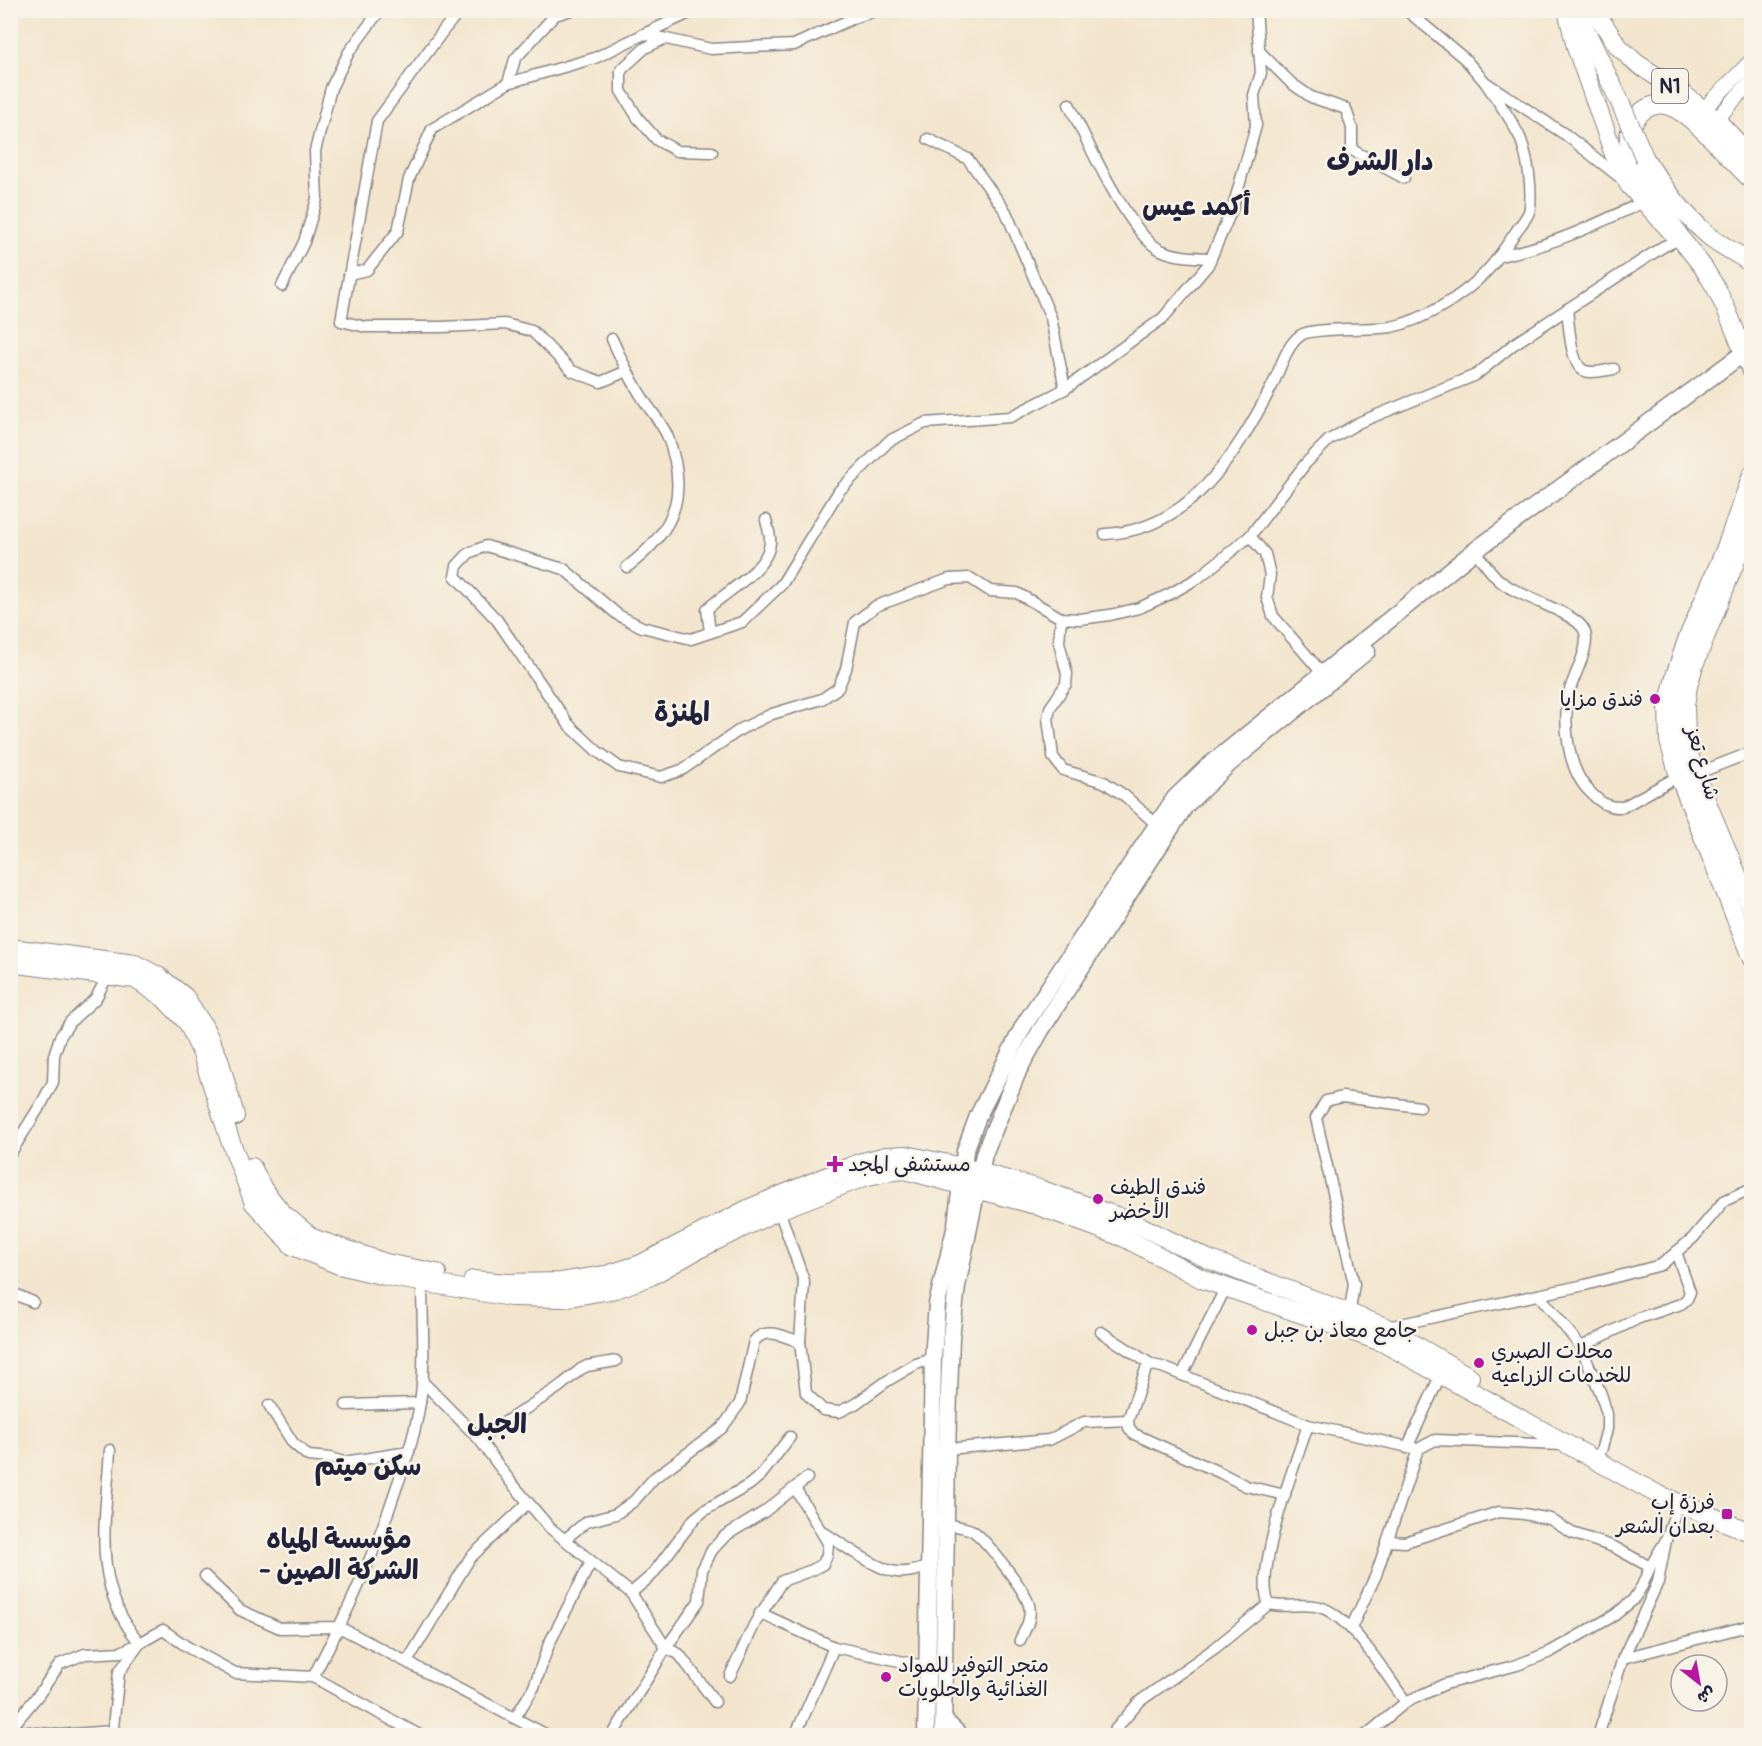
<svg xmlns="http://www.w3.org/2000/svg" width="1762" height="1746" viewBox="0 0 1762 1746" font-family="Pangolin,'Playpen Sans Arabic',sans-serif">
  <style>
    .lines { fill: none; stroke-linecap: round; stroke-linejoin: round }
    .minor-casing { stroke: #8a8484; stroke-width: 13 }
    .tertiary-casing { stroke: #8a8484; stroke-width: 16 }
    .secondary-casing { stroke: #8a8484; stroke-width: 19 }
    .primary-casing { stroke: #8a8484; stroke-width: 20 }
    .trunk-casing { stroke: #8a8484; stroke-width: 20 }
    .minor { stroke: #fff; stroke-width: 10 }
    .tertiary { stroke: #fff; stroke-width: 14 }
    .secondary { stroke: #fff; stroke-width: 16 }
    .primary { stroke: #fff; stroke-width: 18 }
    .trunk { stroke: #fff; stroke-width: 18 }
    .trunk-bridge-casing { stroke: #8a8484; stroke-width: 20; stroke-linecap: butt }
    .trunk-bridge { stroke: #fff; stroke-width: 18 }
    .poi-dot { fill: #b5179e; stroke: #f7f3e8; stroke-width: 2 }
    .labels { text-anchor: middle; stroke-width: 5; stroke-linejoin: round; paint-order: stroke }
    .shield { fill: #f7f3e8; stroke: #62616f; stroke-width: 1.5 }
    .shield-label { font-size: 20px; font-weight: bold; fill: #22223b }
    .poi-label { font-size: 21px; fill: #22223b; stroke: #f7f3e8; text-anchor: start }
    .street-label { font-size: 21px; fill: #22223b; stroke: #f7f3e8 }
    .district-label { font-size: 27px; font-weight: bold; fill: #22223b; stroke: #f7f3e8 }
  </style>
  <rect width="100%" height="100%" fill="#f7f3e8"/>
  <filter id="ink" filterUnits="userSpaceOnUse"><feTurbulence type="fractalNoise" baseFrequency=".0167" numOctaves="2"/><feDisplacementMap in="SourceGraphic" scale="12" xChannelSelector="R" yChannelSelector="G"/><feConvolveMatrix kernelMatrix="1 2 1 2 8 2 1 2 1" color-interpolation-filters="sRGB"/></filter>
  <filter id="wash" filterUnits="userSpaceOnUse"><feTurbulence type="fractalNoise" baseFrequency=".008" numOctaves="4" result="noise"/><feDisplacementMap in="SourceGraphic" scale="24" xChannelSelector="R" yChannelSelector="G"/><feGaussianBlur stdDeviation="1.35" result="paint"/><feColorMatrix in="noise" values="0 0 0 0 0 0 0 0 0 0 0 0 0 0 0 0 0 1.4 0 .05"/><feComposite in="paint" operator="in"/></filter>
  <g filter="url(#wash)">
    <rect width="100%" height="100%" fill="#f3e5cd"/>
  </g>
  <g filter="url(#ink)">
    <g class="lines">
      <defs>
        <g id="minor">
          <polyline points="460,10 443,31 377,121 341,321 366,327 442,327 505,324 532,331 572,371 601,382 627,371"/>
          <polyline points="1256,10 1261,73 1254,95 1256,126 1233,207 1208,265 1163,318 1065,389 1010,417 925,423 889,441 839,491 782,584 742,622 691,639 642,627 618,615 564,569 486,546 469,553 457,566 455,576 497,620 569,725 597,751 619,767 661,777 682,770 741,729 772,714 822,699 838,688 846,669 855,622 876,606 949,579 970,578 990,591 1017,593 1061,618 1080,619 1110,615 1139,608 1170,594 1198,578 1250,536 1306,463 1329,440 1360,422 1476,375 1514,344 1664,246 1681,239"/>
          <polyline points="1406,10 1465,59 1485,82 1566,135 1622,179"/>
          <polyline points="644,34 696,10"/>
          <polyline points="664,39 645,48 621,70 621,91 638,118 657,140 677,151 712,152"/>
          <polyline points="1259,51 1291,83 1311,97 1346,109 1352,128 1352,150 1404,178"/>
          <polyline points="508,83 515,59 555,15 571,10"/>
          <path d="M1069 104C1084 135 1131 238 1161 250 1176 257 1194 257 1211 258"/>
          <polyline points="928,139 968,159 1006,212 1051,318 1065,389"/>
          <path d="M1499 256C1552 246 1595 225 1643 202"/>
          <polyline points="349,274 367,270 398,231 409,179 432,129 508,83 595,58 644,34 711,49 794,45 856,17 878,10"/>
          <polyline points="282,286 304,242 317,199 315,151 331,88 349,52 380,10"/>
          <path d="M1567 309C1569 323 1570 366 1585 371 1594 374 1605 370 1614 369"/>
          <path d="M612 339C621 359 630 378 642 397 649 409 661 422 667 435 690 494 675 531 627 567"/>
          <path d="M1105 534C1190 531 1237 453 1272 386 1280 370 1286 345 1301 335 1312 327 1371 330 1391 327 1424 320 1460 298 1484 274 1497 261 1507 245 1517 230 1521 224 1530 215 1530 207 1532 187 1528 159 1521 140 1514 122 1496 99 1485 82"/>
          <polyline points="1250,536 1265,554 1270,575 1267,597 1273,616 1322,673"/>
          <path d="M1481 559C1487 566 1492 574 1499 580 1517 597 1576 612 1584 630 1592 645 1574 674 1570 690 1562 721 1567 771 1591 793 1601 803 1608 808 1623 807L1679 776"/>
          <polyline points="1061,618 1059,642 1067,674 1066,684 1050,708 1048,718 1053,757 1063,770 1104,782 1125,796 1157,825"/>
          <path d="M710 632 707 609C725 592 772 568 770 539 770 533 767 526 766 520"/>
          <polyline points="1695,774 1747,754 1752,750"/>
          <polyline points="10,1154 43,1101 53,1082 54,1055 60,1037 70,1022 96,998 108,975"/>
          <polyline points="779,1210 804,1281 800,1342 806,1393 823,1410 839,1412 855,1404 887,1381 916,1364 933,1359"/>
          <polyline points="10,1292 33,1302"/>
          <polyline points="1539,1295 1581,1347 1601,1394 1607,1414 1607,1429 1601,1451"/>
          <polyline points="1349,1317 1354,1284 1316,1118 1326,1101 1342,1097 1420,1107"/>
          <polyline points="1387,1327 1585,1285 1661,1265 1693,1238 1724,1201 1752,1188"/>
          <polyline points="1101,1332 1152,1365 1162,1367 1308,1425 1418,1449 1435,1440 1563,1445"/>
          <polyline points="1581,1347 1639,1318 1681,1304 1687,1299 1690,1292 1676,1252"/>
          <polyline points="1152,1365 1146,1369 1128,1420 1129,1428 1134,1434 1221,1473 1246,1486 1285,1495"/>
          <polyline points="1182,1375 1226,1287"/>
          <polyline points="422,1381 479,1439 510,1481 550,1528 631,1593 666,1648 679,1654 715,1702"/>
          <polyline points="269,1405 293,1443 308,1456 330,1458 344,1462 409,1452"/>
          <polyline points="346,1405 420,1403"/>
          <path d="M1308 1425C1296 1462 1253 1571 1269 1604 1286 1609 1302 1602 1320 1607 1353 1618 1385 1674 1406 1702"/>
          <polyline points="479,1439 559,1387 581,1369 587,1366 616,1361"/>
          <polyline points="1407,1448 1441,1374"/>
          <polyline points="947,1449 1049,1440 1084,1422 1128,1420"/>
          <path d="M946 1524C954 1526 966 1527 973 1531 986 1540 1025 1590 1029 1605 1032 1618 1026 1628 1020 1640"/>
          <path d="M822 1531C838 1542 879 1571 897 1572 909 1573 918 1570 929 1566"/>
          <path d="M564 1540 586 1522 616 1514 634 1501 654 1478 722 1428 740 1403 754 1341C766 1326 785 1337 800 1342"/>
          <polyline points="1388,1541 1405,1542 1499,1512 1524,1514 1550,1519 1572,1533 1614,1547 1650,1567"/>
          <path d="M205 1576 240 1610 280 1628 339 1627C362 1581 381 1535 397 1486 407 1459 416 1431 420 1402 426 1363 422 1322 422 1283"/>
          <polyline points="631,1593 652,1575 694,1519 705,1510 749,1485 761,1475 790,1437"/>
          <polyline points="760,1613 834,1647 928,1667"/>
          <polyline points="1351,1628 1376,1575 1418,1449"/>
          <polyline points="1623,1658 1752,1625"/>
          <polyline points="407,1662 470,1558 528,1503"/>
          <polyline points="730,1676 755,1623 782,1581 812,1570 823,1564 827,1555 828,1543 795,1488"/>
          <polyline points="313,1677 339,1627 549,1736"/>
          <polyline points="943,1715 965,1736"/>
          <polyline points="515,1718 534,1687 549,1644 591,1562"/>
          <path d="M10 1729 39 1694 60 1664 85 1654 121 1652 140 1643C90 1586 106 1519 110 1450"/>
          <polyline points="10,1730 60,1735 112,1731"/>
          <polyline points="1114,1731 1140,1701 1215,1648 1269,1604"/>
          <polyline points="112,1736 119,1672 140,1643 163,1630 189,1648 235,1673 313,1677 421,1736"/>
          <polyline points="612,1736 666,1648 699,1601 702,1570 712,1550 725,1536 764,1512 807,1478"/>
          <polyline points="795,1736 834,1647"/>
          <polyline points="1365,1736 1406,1702 1445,1684 1517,1665 1550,1652 1615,1615 1633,1600 1642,1586 1650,1567 1666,1540"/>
          <polyline points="1598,1736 1623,1658 1658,1582 1666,1540 1678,1504"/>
        </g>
        <g id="tertiary">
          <polyline points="1703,110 1752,60"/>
          <polyline points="1716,120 1752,80"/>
        </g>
        <g id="secondary">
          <polyline points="926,1736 933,1359 937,1304 956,1225 965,1151 978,1116 1024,1025 1175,798 1205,769 1473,552 1752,347"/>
          <polyline points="943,1736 947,1449 951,1338 957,1286 984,1154 1019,1069 1041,1030 1185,806 1230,763 1367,651"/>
        </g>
        <g id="primary">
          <polyline points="1567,10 1576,47 1616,160 1629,185 1670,230 1681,239 1703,267 1716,288 1727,311 1752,372"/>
          <polyline points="1752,475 1725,550 1687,640 1676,673 1668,706 1669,741 1679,776 1752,959"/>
          <polyline points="1752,520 1694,665 1688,686 1685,706 1686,736 1690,757 1695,774 1752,910"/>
          <polyline points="10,948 135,964 158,976 185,997 204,1027 219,1059 235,1116"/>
          <polyline points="10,963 135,979 164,998 188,1023 202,1054 229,1137 254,1203 293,1246 339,1265 385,1276 511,1297 564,1298 616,1289 651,1276 697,1250 779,1210 864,1177 885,1172 905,1170 1036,1205 1125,1238 1202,1279 1382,1342 1657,1494 1752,1533"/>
          <polyline points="252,1167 263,1189 282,1213 312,1238 386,1263 437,1273"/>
          <polyline points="473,1280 508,1283 561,1282 606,1275 641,1264 750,1208 859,1163 886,1156 906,1155 962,1167 1039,1189 1130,1221 1208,1259 1385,1327 1470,1377"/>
        </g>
        <g id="trunk">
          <polyline points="1576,10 1619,100"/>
          <polyline points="1594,10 1618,46 1636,63 1682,93 1716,120 1752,158"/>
          <path d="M1645 159C1663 187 1683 214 1708 235 1722 247 1738 253 1752 264"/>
          <path d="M1681 239C1667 213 1643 193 1633 166 1627 150 1626 131 1637 117 1644 107 1658 102 1669 106 1694 114 1731 161 1752 180"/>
        </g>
      </defs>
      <use href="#minor" class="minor-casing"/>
      <use href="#tertiary" class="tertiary-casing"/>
      <use href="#secondary" class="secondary-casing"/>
      <use href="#primary" class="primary-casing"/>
      <use href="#trunk" class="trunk-casing"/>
      <use href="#minor" class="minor"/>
      <use href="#tertiary" class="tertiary"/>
      <use href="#secondary" class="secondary"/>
      <use href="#primary" class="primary"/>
      <use href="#trunk" class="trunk"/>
      <defs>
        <polyline id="trunk-bridge" points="1619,100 1645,159"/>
      </defs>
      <use href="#trunk-bridge" class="trunk-bridge-casing"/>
      <use href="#trunk-bridge" class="trunk-bridge"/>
    </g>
  </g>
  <g class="poi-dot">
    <circle cx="1655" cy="699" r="6"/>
    <path d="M832 1155h6v6h6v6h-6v6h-6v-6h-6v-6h6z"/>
    <circle cx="1098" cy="1199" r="6"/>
    <circle cx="1252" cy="1330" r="6"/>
    <circle cx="1479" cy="1363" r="6"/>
    <rect x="1721" y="1508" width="12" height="12" rx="3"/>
    <circle cx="886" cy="1677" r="6"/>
  </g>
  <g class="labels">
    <rect class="shield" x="1652" y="69" width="36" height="34" rx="4.5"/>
    <g class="shield-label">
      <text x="1670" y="93">N1</text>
    </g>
    <g class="poi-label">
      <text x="1643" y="706" text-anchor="end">فندق مزايا</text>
      <text x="848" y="1171">مستشفى المجد</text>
      <text x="1110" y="1194">فندق الطيف<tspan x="1110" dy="24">الأخضر</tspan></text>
      <text x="1264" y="1337">جامع معاذ بن جبل</text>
      <text x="1491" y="1358">محلات الصبري<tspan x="1491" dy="24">للخدمات الزراعيه</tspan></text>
      <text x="1715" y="1509" text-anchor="end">فرزة إب<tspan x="1715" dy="24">بعدان الشعر</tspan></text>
      <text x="898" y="1672">متجر التوفير للمواد<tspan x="898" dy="24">الغذائية والحلويات</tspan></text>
    </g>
    <g class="street-label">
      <text transform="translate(1703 763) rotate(74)" y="7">شارع تعز</text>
    </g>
    <g class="district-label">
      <text x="1380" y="170">دار الشرف</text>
      <text x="1196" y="215">أكمد عيس</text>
      <text x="682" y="721">المنزة</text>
      <text x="497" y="1433">الجبل</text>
      <text x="368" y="1475">سكن ميتم</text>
      <text x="339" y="1548">مؤسسة المياه<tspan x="339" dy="31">- الشركة الصين</tspan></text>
    </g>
  </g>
  <rect width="1762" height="1746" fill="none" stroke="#f7f3e8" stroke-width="36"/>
  <g transform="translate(1699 1683) rotate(149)"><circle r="28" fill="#f7f3e8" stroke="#a29fa3" stroke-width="1.5"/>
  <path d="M0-4.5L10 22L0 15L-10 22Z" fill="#b5179e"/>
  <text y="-9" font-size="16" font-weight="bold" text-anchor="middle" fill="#22223b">ش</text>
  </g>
</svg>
